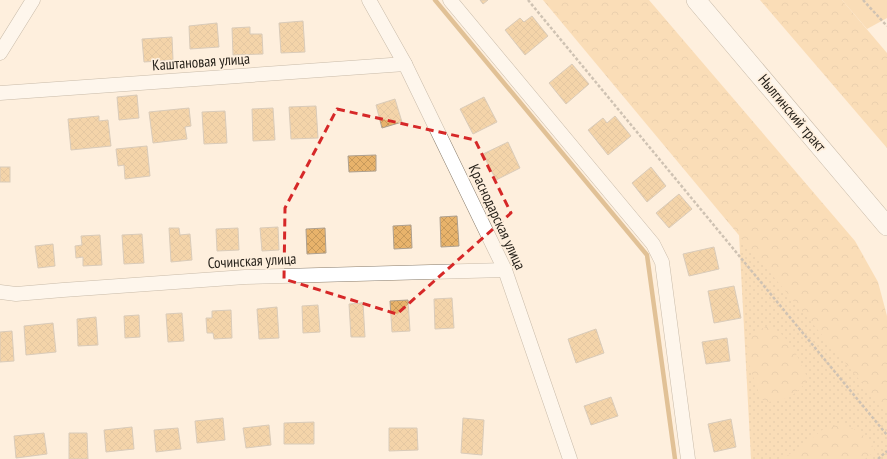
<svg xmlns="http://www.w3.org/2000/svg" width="887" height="459" viewBox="0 0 887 459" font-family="'PT Sans Narrow',sans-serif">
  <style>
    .grass { fill: url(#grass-dots) }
    .forest { fill: url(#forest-crowns) }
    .green { fill: #f7c78a }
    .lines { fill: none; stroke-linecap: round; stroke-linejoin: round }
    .stream { stroke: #be8a42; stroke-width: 4.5 }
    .building { fill: url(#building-cross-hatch); stroke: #aea08f }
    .street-casing { stroke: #897c6b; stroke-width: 15 }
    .secondary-casing { stroke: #897c6b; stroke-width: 20 }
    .path { stroke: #978d80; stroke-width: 2.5; stroke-dasharray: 3 2; stroke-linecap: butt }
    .street { stroke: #fff; stroke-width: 14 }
    .secondary { stroke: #fff; stroke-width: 19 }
    .marked { fill: none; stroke: #d62828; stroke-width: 3; stroke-dasharray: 8 5; stroke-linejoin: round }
    .labels { text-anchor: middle; stroke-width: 3.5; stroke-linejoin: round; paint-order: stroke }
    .street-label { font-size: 15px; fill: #231e17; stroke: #feefdd }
  </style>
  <defs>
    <pattern id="grass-dots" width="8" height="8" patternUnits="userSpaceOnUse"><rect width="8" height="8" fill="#f7c78a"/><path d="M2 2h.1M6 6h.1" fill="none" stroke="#d3aa76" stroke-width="1.8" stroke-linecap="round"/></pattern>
    <pattern id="forest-crowns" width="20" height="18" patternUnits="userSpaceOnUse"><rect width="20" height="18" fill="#f7c78a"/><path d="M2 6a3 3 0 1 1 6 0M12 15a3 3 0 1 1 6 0" fill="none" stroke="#d3aa76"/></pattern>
    <pattern id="building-cross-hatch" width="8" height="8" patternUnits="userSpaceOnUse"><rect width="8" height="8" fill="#e8b36b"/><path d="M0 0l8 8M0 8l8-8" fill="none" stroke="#c79a5c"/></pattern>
  </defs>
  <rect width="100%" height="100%" fill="#feefdd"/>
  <polygon class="grass" points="739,234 887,412 887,459 751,459"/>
  <g class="forest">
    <polygon points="543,0 649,0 855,241 878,282 887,316 887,413"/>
    <polygon points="760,0 842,0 887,53 887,148"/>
    <path d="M769 326C789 334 800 361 808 379 796 396 787 399 768 402L761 399 747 359 748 343 750 335 755 331Z"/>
    <path d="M842 423C856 430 869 436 875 451L865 459H778L785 457 804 445 822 430Z"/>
  </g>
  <polygon class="green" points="842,0 887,0 887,18 867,29"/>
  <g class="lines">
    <polyline class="stream" points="435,0 647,255 675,459"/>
  </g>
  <g class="building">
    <polygon points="480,0 488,0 483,4"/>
    <polygon points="532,16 548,36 525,55 505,30 520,18 524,22"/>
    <polygon points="303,21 305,52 281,53 279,23"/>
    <polygon points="217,23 219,47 190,49 189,26"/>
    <polygon points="250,27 250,34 262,34 263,54 233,55 232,28"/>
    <polygon points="172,37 173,60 144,62 142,39"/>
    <polygon points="572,64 589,84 566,104 549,83"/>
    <polygon points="137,95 139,118 119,120 117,97"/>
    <polygon points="484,97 497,122 473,134 460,109"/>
    <polygon points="395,99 402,122 382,128 376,105"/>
    <polygon points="316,106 318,138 291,139 289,107"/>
    <polygon points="189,108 191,126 185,127 187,139 153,143 149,112"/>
    <polygon points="273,108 275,140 253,141 252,109"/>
    <polygon points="225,111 227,143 204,144 202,112"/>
    <polygon points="99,116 99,121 108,120 111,146 71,150 68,119"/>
    <polygon points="615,116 631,136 608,155 588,130 603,118 607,123"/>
    <polygon points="508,142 520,168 496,180 483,154"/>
    <polygon points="147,146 150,176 125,179 124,165 118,166 116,149"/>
    <polygon points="376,155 376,171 349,172 348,156"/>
    <rect x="0" y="167" width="10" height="15"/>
    <polygon points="651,167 666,186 647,202 632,183"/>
    <polygon points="679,194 692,209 669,228 656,213"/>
    <polygon points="457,216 459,246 441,247 440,217"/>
    <polygon points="411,225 412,248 394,249 393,226"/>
    <polygon points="278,227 279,250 262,251 260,228"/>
    <polygon points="169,228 179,228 180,235 190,234 192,260 171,262"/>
    <polygon points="238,228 239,250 217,251 216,229"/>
    <polygon points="325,228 326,253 307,254 306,229"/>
    <polygon points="142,234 144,263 124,264 122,235"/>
    <polygon points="100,235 102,265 83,266 83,257 76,258 75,246 82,245 81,236"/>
    <polygon points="53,244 55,266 38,268 35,246"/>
    <polygon points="714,247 719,269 689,276 683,254"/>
    <polygon points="734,286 741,318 714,323 708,291"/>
    <polygon points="452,298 454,328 435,329 434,299"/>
    <polygon points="408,300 410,331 392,332 390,301"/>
    <polygon points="363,303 365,337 351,337 349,304"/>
    <polygon points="318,305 320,332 303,333 302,306"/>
    <polygon points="277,307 279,338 259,339 257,309"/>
    <polygon points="231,310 232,338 214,339 213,333 207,333 206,318 212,318 212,311"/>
    <polygon points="182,313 184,341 168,342 166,314"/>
    <polygon points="139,315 140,337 125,338 124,316"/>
    <polygon points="96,317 98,345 78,346 77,319"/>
    <polygon points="53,323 56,352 26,355 24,326"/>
    <polygon points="596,329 604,353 576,363 568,339"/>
    <polygon points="12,331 14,361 0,362 0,332"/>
    <polygon points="727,338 730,361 706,364 702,342"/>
    <polygon points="611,397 618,416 591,425 584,406"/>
    <polygon points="223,418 225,440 197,443 195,421"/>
    <polygon points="463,418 484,420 482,455 461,453"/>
    <polygon points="731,419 736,447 714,452 708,424"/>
    <polygon points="314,422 314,444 284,444 284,423"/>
    <polygon points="269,425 271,445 246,448 243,428"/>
    <polygon points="132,427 134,449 106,452 104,430"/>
    <polygon points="178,428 181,449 156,452 154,430"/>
    <polygon points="389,428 417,428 418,450 389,451"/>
    <polygon points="44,433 47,454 16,458 14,436"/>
    <polygon points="69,433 87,433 88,459 69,459"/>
  </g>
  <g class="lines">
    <defs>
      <g id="street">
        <polyline points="369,0 405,64 505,270 570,459"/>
        <polyline points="450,0 653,244 662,262 688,459"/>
        <polyline points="0,53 33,0"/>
        <polyline points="0,93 405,64"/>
        <polyline points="0,292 16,294 63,290 245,277 505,270"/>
      </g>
      <polyline id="secondary" points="696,0 887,226"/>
    </defs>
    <use href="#street" class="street-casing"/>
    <use href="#secondary" class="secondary-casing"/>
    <g class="path">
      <polyline points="528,0 887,435"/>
      <polyline points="863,0 887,26"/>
      <polyline points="878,459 887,451"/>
    </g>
    <use href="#street" class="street"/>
    <use href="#secondary" class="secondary"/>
  </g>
  <path d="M0 0H887V459H0ZM337 109 475 140 511 213 397 314 284 279 285 208Z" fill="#feefdd" fill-opacity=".55" fill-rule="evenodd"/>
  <path class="marked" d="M337 109 475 140 511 213 397 314 284 279 285 208Z"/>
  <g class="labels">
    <g class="street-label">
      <text transform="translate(201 62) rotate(-4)" y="5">Каштановая улица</text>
      <text transform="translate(792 113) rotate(50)" y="5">Нылгинский тракт</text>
      <text transform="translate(497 217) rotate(65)" y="5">Краснодарская улица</text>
      <text transform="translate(252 261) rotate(-3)" y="5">Сочинская улица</text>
    </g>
  </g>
</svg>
